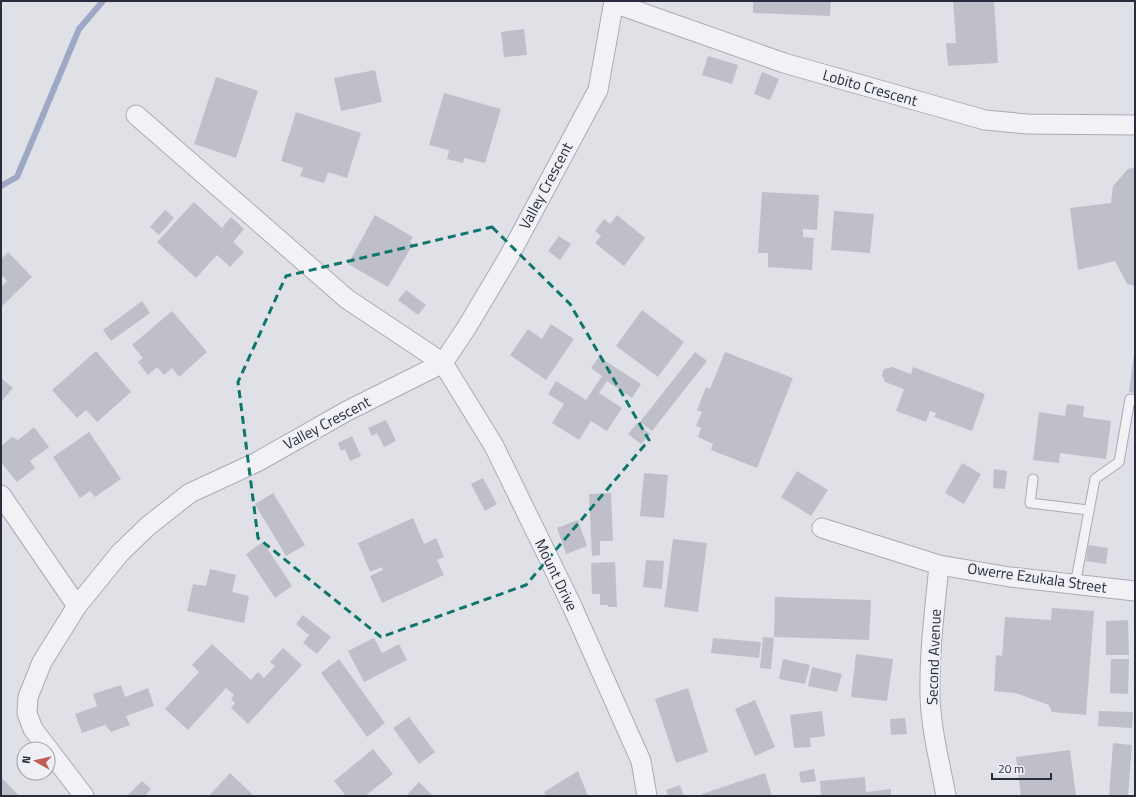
<svg xmlns="http://www.w3.org/2000/svg" width="1136" height="797" viewBox="0 0 1136 797" font-family="'Titillium Web',sans-serif">
  <style>
    .lines { fill: none; stroke-linecap: round; stroke-linejoin: round }
    .stream { stroke: #9ea7c4; stroke-width: 6 }
    .building { fill: #bebfc9 }
    .service-casing { stroke: #a9abb4; stroke-width: 11 }
    .minor-casing { stroke: #a9abb4; stroke-width: 21 }
    .service { stroke: #f2f2f6; stroke-width: 9 }
    .minor { stroke: #f2f2f6; stroke-width: 19 }
    .marked { fill: none; stroke: #0f766e; stroke-width: 3; stroke-dasharray: 8 5; stroke-linejoin: round }
    .labels { text-anchor: middle; stroke-width: 3.5; stroke-linejoin: round; paint-order: stroke }
    .street-label { font-size: 15px; fill: #2a2c3d; stroke: #eff0f5 }
  </style>
  <rect width="100%" height="100%" fill="#e0e1e7"/>
  <g class="lines">
    <polyline class="stream" points="1,186 17,177 79,29 103,1"/>
  </g>
  <g class="building">
    <polygon points="753,1 831,1 830,16 753,13"/>
    <polygon points="953,1 994,1 998,63 948,66 946,43 956,43"/>
    <polygon points="524,29 527,55 504,57 501,32"/>
    <polygon points="708,56 738,65 732,84 702,75"/>
    <polygon points="375,70 382,102 341,111 334,78"/>
    <polygon points="762,72 779,79 770,100 754,94"/>
    <polygon points="216,77 258,91 236,158 194,144"/>
    <polygon points="444,93 501,109 485,163 464,158 463,163 447,159 449,150 429,145"/>
    <polygon points="296,112 361,133 347,178 328,172 324,183 300,176 303,168 281,161"/>
    <polygon points="1135,167 1135,286 1127,284 1115,261 1078,270 1070,208 1111,203 1113,186 1128,169"/>
    <polygon points="762,192 819,195 817,230 803,229 803,237 814,238 812,270 768,267 768,253 758,253"/>
    <polygon points="194,202 222,228 231,217 244,229 233,242 244,252 230,267 217,255 196,278 157,242"/>
    <polygon points="165,210 174,218 159,235 150,227"/>
    <polygon points="834,211 874,214 870,253 831,250"/>
    <polygon points="375,215 413,237 410,242 413,244 388,287 348,264"/>
    <polygon points="617,215 645,238 624,266 595,243 601,236 595,231 604,219 610,224"/>
    <polygon points="559,236 571,244 560,260 548,251"/>
    <polygon points="8,252 32,277 2,306 1,287 7,281 1,274 1,259"/>
    <polygon points="406,290 426,305 418,315 398,300"/>
    <polygon points="142,301 150,313 111,341 103,330"/>
    <polygon points="642,310 684,342 658,377 616,346"/>
    <polygon points="172,311 207,352 179,377 172,368 164,375 157,367 148,375 138,362 143,358 132,345"/>
    <polygon points="551,324 574,339 546,380 510,355 528,329 542,339"/>
    <polygon points="96,351 131,392 97,422 86,410 77,418 52,390"/>
    <polygon points="695,352 707,361 652,431 640,422"/>
    <polygon points="725,352 793,378 757,468 711,450 713,444 698,437 701,428 696,426 702,412 697,410 706,387 710,389"/>
    <polygon points="1134,353 1135,353 1135,393 1129,392"/>
    <polygon points="599,357 641,384 632,398 607,381 599,393 622,408 607,431 591,421 579,440 552,423 564,404 548,394 556,381 586,400 602,376 591,368"/>
    <polygon points="892,367 911,374 913,367 985,394 972,431 934,417 936,413 930,411 926,422 896,411 904,389 885,382 882,375 884,369"/>
    <polygon points="1,378 13,388 1,402"/>
    <polygon points="1067,404 1084,406 1083,417 1111,421 1106,459 1060,453 1059,463 1033,460 1039,412 1065,416"/>
    <polygon points="386,420 396,441 384,447 377,433 372,436 368,428"/>
    <polygon points="637,423 650,434 641,444 628,434"/>
    <polygon points="34,427 49,447 30,461 35,468 17,482 1,462 1,446 12,437 18,440"/>
    <polygon points="89,432 121,479 95,497 90,491 80,498 53,457"/>
    <polygon points="352,436 361,456 350,461 345,449 341,451 338,443"/>
    <polygon points="962,463 981,474 964,504 945,493"/>
    <polygon points="994,469 1007,471 1005,489 993,488"/>
    <polygon points="797,471 828,490 811,516 781,497"/>
    <polygon points="644,473 668,475 664,518 640,516"/>
    <polygon points="483,478 497,504 485,511 471,484"/>
    <polygon points="273,493 305,545 286,556 255,504"/>
    <polygon points="611,493 613,541 600,541 600,555 592,556 589,494"/>
    <polygon points="413,518 424,544 436,538 444,557 437,560 444,575 382,603 370,576 383,570 382,567 370,572 358,543"/>
    <polygon points="578,520 587,546 566,554 557,528"/>
    <polygon points="673,539 707,543 698,612 664,607"/>
    <polygon points="263,542 292,586 275,598 246,554"/>
    <polygon points="1088,545 1108,548 1106,564 1086,561"/>
    <polygon points="646,560 664,561 662,589 643,587"/>
    <polygon points="615,562 617,607 608,607 608,605 600,605 600,594 592,594 591,563"/>
    <polygon points="210,569 236,575 232,592 249,596 244,623 187,611 193,584 206,586"/>
    <polygon points="775,597 871,600 869,640 774,637"/>
    <polygon points="1052,608 1094,611 1086,715 1052,712 1049,705 1015,693 994,691 996,655 1002,656 1005,617 1051,620"/>
    <polygon points="303,615 331,637 317,654 303,643 309,635 296,624"/>
    <polygon points="1128,620 1129,655 1106,655 1106,621"/>
    <polygon points="763,637 774,638 771,669 760,668"/>
    <polygon points="374,638 382,653 399,644 407,660 364,682 348,651"/>
    <polygon points="713,638 761,642 759,658 711,653"/>
    <polygon points="212,644 251,680 258,672 264,678 275,666 270,662 283,648 302,665 248,724 231,708 235,703 231,699 234,695 226,688 188,730 165,709 199,672 192,665"/>
    <polygon points="856,654 893,659 887,701 851,697"/>
    <polygon points="339,659 385,723 367,737 321,673"/>
    <polygon points="783,659 810,665 805,684 779,679"/>
    <polygon points="1111,659 1129,659 1128,694 1110,693"/>
    <polygon points="812,667 842,674 837,692 808,686"/>
    <polygon points="121,685 125,697 148,688 154,706 126,716 130,725 111,732 105,725 82,733 75,714 97,706 93,694"/>
    <polygon points="688,688 708,752 676,763 655,699"/>
    <polygon points="755,700 775,747 755,756 735,709"/>
    <polygon points="822,711 825,736 810,738 811,747 794,748 790,715"/>
    <polygon points="1099,711 1133,712 1132,728 1098,726"/>
    <polygon points="409,717 435,752 419,764 393,728"/>
    <polygon points="905,718 907,734 891,735 890,719"/>
    <polygon points="1113,743 1132,745 1128,796 1109,796"/>
    <polygon points="373,749 393,774 365,796 346,796 334,781"/>
    <polygon points="1070,750 1076,796 1021,796 1016,757"/>
    <polygon points="814,769 816,781 801,783 799,772"/>
    <polygon points="578,771 588,796 546,796 544,792"/>
    <polygon points="230,773 254,796 209,796"/>
    <polygon points="765,773 772,796 703,796 702,794"/>
    <polygon points="1,777 19,796 1,796"/>
    <polygon points="865,777 866,792 891,789 891,796 821,796 820,781"/>
    <polygon points="142,781 151,789 145,796 127,796"/>
    <polygon points="419,782 433,796 406,796"/>
    <polygon points="680,785 684,796 668,796 666,790"/>
  </g>
  <g class="lines">
    <defs>
      <g id="service">
        <polyline points="1033,479 1030,503 1088,510"/>
        <polyline points="1075,585 1095,479 1119,462 1130,399 1135,400"/>
      </g>
      <g id="minor">
        <polyline points="614,3 784,63 985,120 1027,124 1135,125"/>
        <polyline points="136,115 347,299 443,363 494,446 572,606 641,761 647,796"/>
        <polyline points="1,495 77,606"/>
        <polyline points="822,528 939,565 1010,577 1135,591"/>
        <path d="M939 565C935 608 929 652 930 696 931 730 940 763 946 796"/>
        <polyline points="84,796 33,729 27,713 28,697 42,662 77,606 120,553 148,526 190,493 257,462 347,411 443,363 467,327 508,258 598,90 614,1"/>
      </g>
    </defs>
    <use href="#service" class="service-casing"/>
    <use href="#minor" class="minor-casing"/>
    <use href="#service" class="service"/>
    <use href="#minor" class="minor"/>
  </g>
  <path class="marked" d="M492 227 570 304 649 440 526 585 381 637 258 538 238 382 286 276Z"/>
  <g class="labels">
    <g class="street-label">
      <text transform="translate(870 88) rotate(16)" y="5">Lobito Crescent</text>
      <text transform="translate(546 186) rotate(-62)" y="5">Valley Crescent</text>
      <text transform="translate(327 423) rotate(-28)" y="5">Valley Crescent</text>
      <text transform="translate(556 575) rotate(64)" y="5">Mount Drive</text>
      <text transform="translate(1037 578) rotate(8)" y="5">Owerre Ezukala Street</text>
      <text transform="translate(934 657) rotate(-88)" y="5">Second Avenue</text>
    </g>
  </g>
  <rect width="1136" height="797" fill="none" stroke="#2a2c3d" stroke-width="4"/>
  <g transform="translate(36 761) rotate(278)"><circle r="19" fill="#eff0f5" stroke="#a0a2ab"/>
  <path d="M0-3L7 15L0 10L-7 15Z" fill="#bf5d52"/>
  <text y="-6" font-size="11" font-weight="bold" text-anchor="middle" fill="#2a2c3d">N</text>
  </g>
  <path d="M992 773v6h59v-6" fill="none" stroke="#2a2c3d" stroke-width="2"/>
  <text x="998" y="773" font-size="12" fill="#2a2c3d" stroke="#eff0f5" stroke-width="3" paint-order="stroke">20 m</text>
</svg>
